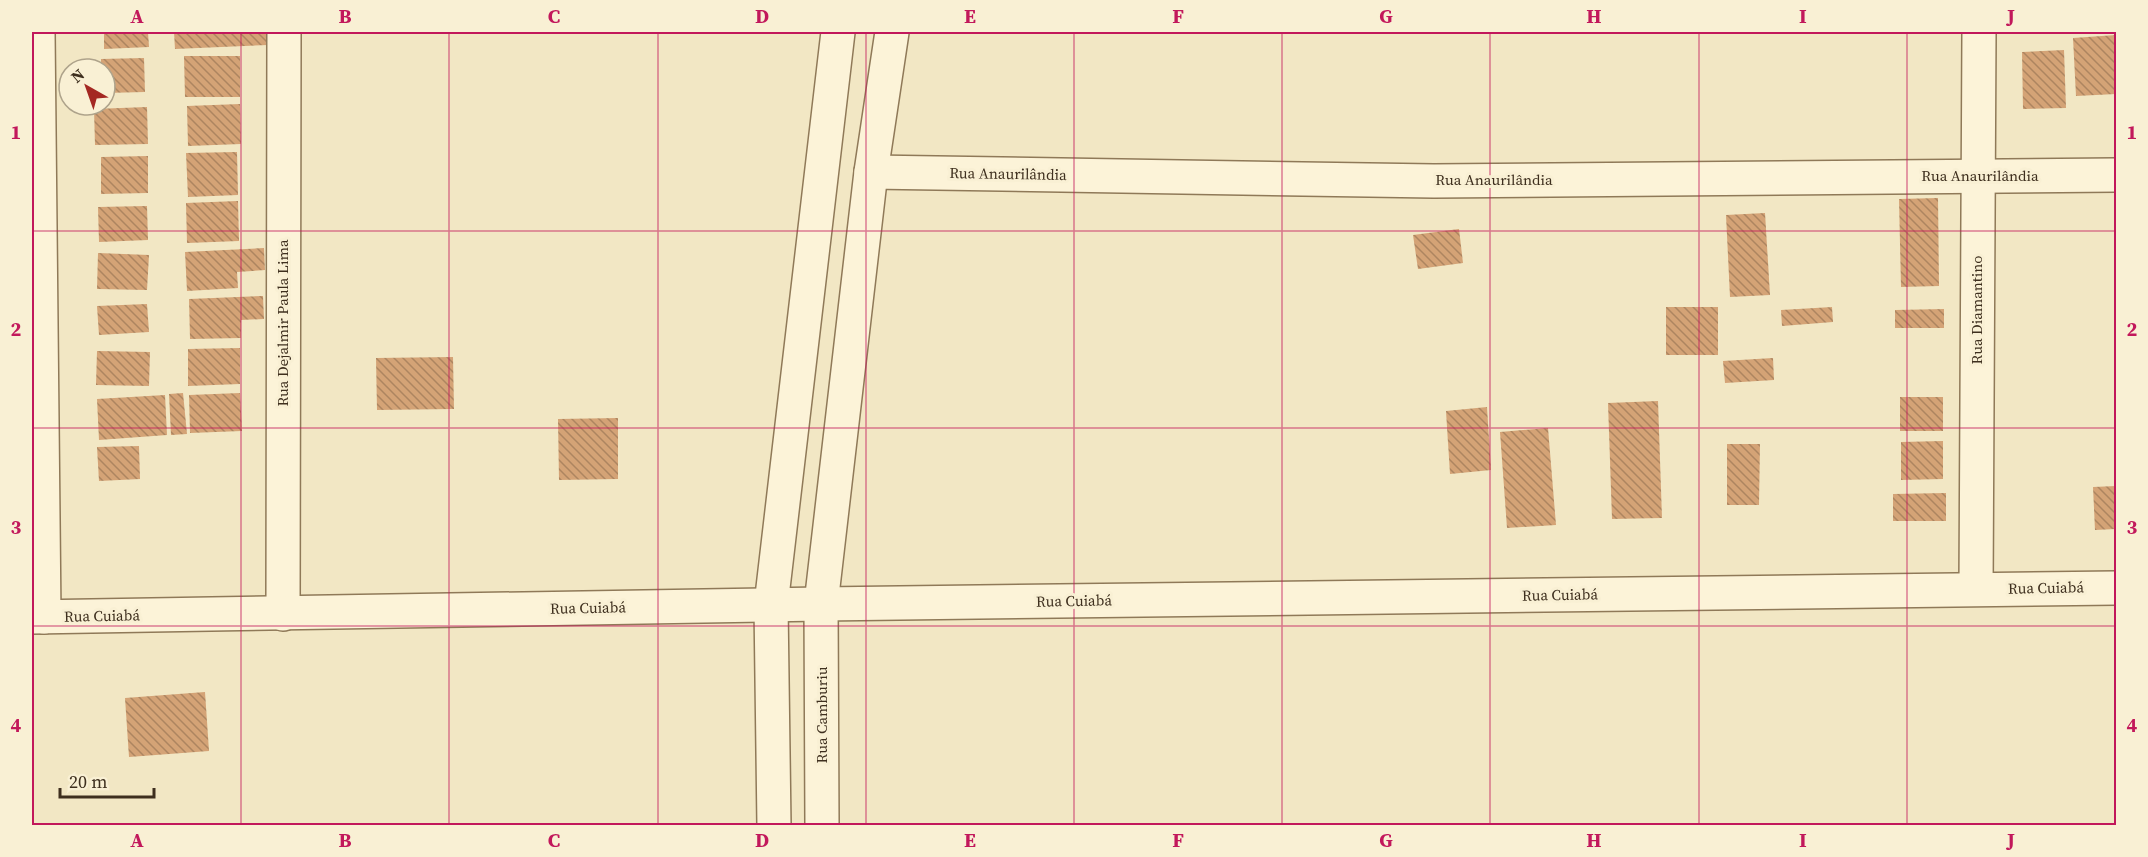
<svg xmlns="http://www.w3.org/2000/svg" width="2148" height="857" viewBox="0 0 2148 857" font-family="'Source Serif 4',serif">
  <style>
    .building { fill: url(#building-back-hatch) }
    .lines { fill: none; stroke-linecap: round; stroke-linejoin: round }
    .minor-casing { stroke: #8f7958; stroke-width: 36 }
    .minor { stroke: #fcf3d8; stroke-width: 33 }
    .grid { fill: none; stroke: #c2185b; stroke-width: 1.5; stroke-opacity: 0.55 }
    .labels { text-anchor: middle; stroke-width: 6; stroke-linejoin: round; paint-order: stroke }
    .street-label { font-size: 15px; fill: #3e2f1e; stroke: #f9f0d4 }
    .neatline { fill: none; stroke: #c2185b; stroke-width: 2 }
    .grid-label { font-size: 20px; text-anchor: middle; font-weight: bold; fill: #c2185b }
  </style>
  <defs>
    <pattern id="building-back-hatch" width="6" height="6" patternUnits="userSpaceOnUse" patternTransform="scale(1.5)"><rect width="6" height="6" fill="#d4a376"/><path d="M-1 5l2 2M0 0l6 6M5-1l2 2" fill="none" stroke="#ad8560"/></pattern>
  </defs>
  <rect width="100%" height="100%" fill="#f2e7c4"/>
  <g class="building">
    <polygon points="104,32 148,32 149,47 104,49"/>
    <polygon points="174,32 268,32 268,45 175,49"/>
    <polygon points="2116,35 2116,94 2076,96 2073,38"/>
    <polygon points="2064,50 2066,108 2023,109 2022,52"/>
    <polygon points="184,56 240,56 240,97 185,97"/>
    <polygon points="144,58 145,92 105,93 105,69 101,69 101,59"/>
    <polygon points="240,104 241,144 188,146 187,106"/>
    <polygon points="147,107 148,144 95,145 94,109"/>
    <polygon points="237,152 238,195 188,197 186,153"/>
    <polygon points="148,156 148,193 101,194 101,157"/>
    <polygon points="1938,198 1939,286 1901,287 1899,199"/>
    <polygon points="238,201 239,241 187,243 186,203"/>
    <polygon points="147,206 148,240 99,242 98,207"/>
    <polygon points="1765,213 1770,295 1730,297 1726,215"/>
    <polygon points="1459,229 1463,263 1418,269 1413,235"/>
    <polygon points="264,248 265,270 237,272 238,288 187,291 185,252"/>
    <polygon points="98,253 149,255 147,290 97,289"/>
    <polygon points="263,296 264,319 241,320 241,338 190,339 189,299"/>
    <polygon points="147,304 149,332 99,335 97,306"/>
    <rect x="1666" y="307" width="52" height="48"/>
    <polygon points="1832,307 1833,322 1782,326 1781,310"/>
    <polygon points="1944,309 1944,328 1895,328 1895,310"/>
    <polygon points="240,348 240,384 188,386 188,349"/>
    <polygon points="97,351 150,352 149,386 96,385"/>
    <polygon points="453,357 454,409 377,410 376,358"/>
    <polygon points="1773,358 1774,380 1725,383 1723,361"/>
    <polygon points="183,393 187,434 171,435 169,394"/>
    <polygon points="240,393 242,431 190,433 189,395"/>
    <polygon points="165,395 167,435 99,440 97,399"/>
    <rect x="1900" y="397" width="43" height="34"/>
    <polygon points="1658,401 1662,518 1612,519 1608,403"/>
    <polygon points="1487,407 1491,470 1450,474 1446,411"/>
    <polygon points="618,418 618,479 559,480 558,419"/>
    <polygon points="1548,428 1556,525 1507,528 1500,432"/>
    <polygon points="1943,441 1943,479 1901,480 1901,442"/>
    <polygon points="1727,444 1760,444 1759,505 1727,505"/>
    <polygon points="139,446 140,479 99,481 97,447"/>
    <polygon points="2116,486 2116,529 2095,530 2093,487"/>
    <polygon points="1946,493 1946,521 1893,521 1893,494"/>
    <polygon points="205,692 209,751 129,757 125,698"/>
  </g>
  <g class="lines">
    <defs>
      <g id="minor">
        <polyline points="38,32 44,617"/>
        <polyline points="871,172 1434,181 2116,175"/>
        <polyline points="1976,589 1979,32"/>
        <polyline points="283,614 284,32"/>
        <polyline points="32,617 821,604 2116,588"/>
        <polyline points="774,826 771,605 838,32"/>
        <polyline points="822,826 821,604 871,172 892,32"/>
      </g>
    </defs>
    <use href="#minor" class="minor-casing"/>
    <use href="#minor" class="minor"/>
  </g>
  <path class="grid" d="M241 32V826M449 32V826M658 32V826M866 32V826M1074 32V826M1282 32V826M1490 32V826M1699 32V826M1907 32V826M32 231H2116M32 428H2116M32 626H2116"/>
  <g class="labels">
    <g class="street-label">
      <text transform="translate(1008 174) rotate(1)" y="5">Rua Anaurilândia</text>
      <text x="1980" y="181">Rua Anaurilândia</text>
      <text x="1494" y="185">Rua Anaurilândia</text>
      <text transform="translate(1977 310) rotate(-90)" y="5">Rua Diamantino</text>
      <text transform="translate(283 323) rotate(-90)" y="5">Rua Dejalmir Paula Lima</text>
      <text transform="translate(2046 588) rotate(-1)" y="5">Rua Cuiabá</text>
      <text transform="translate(1560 595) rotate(-1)" y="5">Rua Cuiabá</text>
      <text transform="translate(1074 601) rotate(-1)" y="5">Rua Cuiabá</text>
      <text transform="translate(588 608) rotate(-1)" y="5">Rua Cuiabá</text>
      <text transform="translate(102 616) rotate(-1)" y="5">Rua Cuiabá</text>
      <text transform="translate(822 715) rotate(-90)" y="5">Rua Camburiu</text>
    </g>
  </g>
  <rect width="2148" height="857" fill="none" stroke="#f9f0d4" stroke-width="66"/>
  <g transform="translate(87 87) rotate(320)"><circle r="28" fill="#f9f0d4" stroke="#aea38b" stroke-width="1.5"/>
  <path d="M0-4.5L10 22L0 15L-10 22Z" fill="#a42822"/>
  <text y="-9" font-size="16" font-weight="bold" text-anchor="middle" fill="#3e2f1e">N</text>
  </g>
  <path d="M60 788v9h94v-9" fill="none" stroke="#3e2f1e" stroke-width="3"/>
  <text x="69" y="788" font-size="18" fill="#3e2f1e" stroke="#f9f0d4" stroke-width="4.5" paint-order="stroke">20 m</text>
  <rect x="33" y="33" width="2082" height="791" class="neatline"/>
  <g class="grid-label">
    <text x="137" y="23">A</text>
    <text x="345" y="23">B</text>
    <text x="554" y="23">C</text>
    <text x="762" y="23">D</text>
    <text x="970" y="23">E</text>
    <text x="1178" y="23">F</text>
    <text x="1386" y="23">G</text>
    <text x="1594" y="23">H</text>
    <text x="1803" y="23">I</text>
    <text x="2011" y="23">J</text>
    <text x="16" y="139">1</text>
    <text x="2132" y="139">1</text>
    <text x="16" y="336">2</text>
    <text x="2132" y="336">2</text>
    <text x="16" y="534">3</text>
    <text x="2132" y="534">3</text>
    <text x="16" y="732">4</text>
    <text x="2132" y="732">4</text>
    <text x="137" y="847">A</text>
    <text x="345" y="847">B</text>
    <text x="554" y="847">C</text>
    <text x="762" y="847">D</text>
    <text x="970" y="847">E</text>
    <text x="1178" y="847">F</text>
    <text x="1386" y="847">G</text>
    <text x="1594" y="847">H</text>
    <text x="1803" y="847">I</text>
    <text x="2011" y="847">J</text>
  </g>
</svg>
